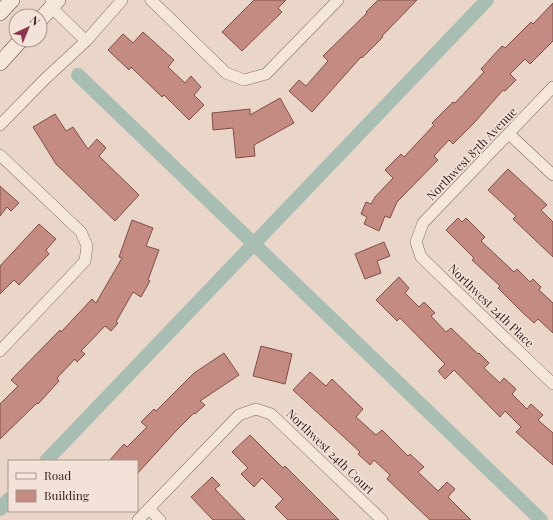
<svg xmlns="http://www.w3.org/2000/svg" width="553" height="520" viewBox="0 0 553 520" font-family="'Playfair Display',serif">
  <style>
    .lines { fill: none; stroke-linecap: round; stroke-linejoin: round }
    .canal { stroke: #a8beb2; stroke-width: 14 }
    .building { fill: #c48b82; stroke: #814e47 }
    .minor-casing { stroke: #84685f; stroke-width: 12 }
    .secondary-casing { stroke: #664a42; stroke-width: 16 }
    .minor { stroke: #f5e6da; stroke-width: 11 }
    .secondary { stroke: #f5e6da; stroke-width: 15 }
    .labels { text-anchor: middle; stroke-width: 3; stroke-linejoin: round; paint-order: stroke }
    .street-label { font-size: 12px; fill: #362521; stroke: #f2e2d7 }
  </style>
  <rect width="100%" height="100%" fill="#ead6c8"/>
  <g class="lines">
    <g class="canal">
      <polyline points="78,75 541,520"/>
      <polyline points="46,461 487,0"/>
      <polyline points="0,509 9,499"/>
    </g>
  </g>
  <g class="building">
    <polygon points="254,0 286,0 278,8 282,12 242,51 222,32"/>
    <polygon points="378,0 417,0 382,36 383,37 362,58 361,57 312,112 289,91 299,80 306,86 328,61 323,56 367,13 366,12"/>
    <polygon points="553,3 553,41 530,64 525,59 510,74 516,80 505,91 503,90 474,123 453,144 449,140 434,156 438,160 397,202 390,218 385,216 379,231 364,224 367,217 361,214 366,202 371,204 375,197 393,178 385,170 401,154 404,157 434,125 432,123 453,102 455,103 484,72 481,69 502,46 505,48 531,22 533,24"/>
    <polygon points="143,32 174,60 168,67 185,83 191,76 201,87 194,95 204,105 189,120 164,95 162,97 131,67 129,70 108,50 123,34 133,43"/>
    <polygon points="280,98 294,123 254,145 255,156 236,158 233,128 213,130 212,113 250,109 250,115"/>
    <polygon points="55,114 66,131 73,127 88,149 97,139 106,148 99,156 139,195 115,221 56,164 33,127"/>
    <polygon points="508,169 547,205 541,210 553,222 553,257 513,219 516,216 488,190"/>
    <polygon points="0,186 19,203 11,211 7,207 0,216"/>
    <polygon points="458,218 462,222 466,218 485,237 481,241 514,272 517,269 530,282 533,279 541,287 539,290 553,303 553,333 538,319 534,323 523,313 498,288 500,286 472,260 474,258 446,230"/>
    <polygon points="132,220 153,228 146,246 159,250 148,280 150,281 141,297 133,292 116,322 118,323 111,331 105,326 81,351 85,354 77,362 75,359 57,378 59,381 38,404 37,403 0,439 0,404 18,386 11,380 60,330 61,332 92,299 96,303 122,258 119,257"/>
    <polygon points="39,224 56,239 46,250 49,254 19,285 14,280 0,294 0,266"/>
    <polygon points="384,242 390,256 377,261 381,273 365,279 355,254"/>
    <polygon points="399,277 409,288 405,293 419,307 424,302 435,313 431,316 446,332 451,328 478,354 479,353 489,363 484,368 500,383 504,378 516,389 512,394 527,409 531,404 543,415 538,420 553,433 553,465 516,432 521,427 505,411 500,417 454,370 445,379 438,371 445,364 400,318 397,321 376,300"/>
    <polygon points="261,346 292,354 285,384 253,376"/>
    <polygon points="224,353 239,375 200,401 205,405 195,414 194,413 176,431 137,474 137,461 109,461 124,444 127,447 147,427 141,422 154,409 156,411 194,373"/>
    <polygon points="310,372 326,386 332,379 363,409 356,417 376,435 382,430 408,456 410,454 424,467 418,472 438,491 447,482 455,489 448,497 471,520 430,520 387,479 390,475 374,460 370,465 358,454 360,452 293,390"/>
    <polygon points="250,435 283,468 285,466 339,520 288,520 275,507 283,499 262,478 254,487 241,474 248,468 232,452"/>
    <polygon points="212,477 220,485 215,489 245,520 213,520 191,497"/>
  </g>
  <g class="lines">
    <defs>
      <g id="minor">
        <polyline points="151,0 226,73 244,80 266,74 338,0"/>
        <polyline points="51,1 51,7 86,41"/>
        <polyline points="553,87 423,223 416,242 421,257 553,384"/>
        <polyline points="0,125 45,79 86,41 122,0"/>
        <polyline points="509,134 553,175"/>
        <polyline points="0,155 81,232 87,246 85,261 0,351"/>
        <polyline points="149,509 160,520"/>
        <polyline points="138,520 239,415 256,409 271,414 382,520"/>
      </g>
      <g id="secondary">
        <polyline points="0,13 12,0"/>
        <polyline points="40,20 58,0"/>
        <polyline points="0,63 21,40"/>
      </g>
    </defs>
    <use href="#minor" class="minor-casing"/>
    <use href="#secondary" class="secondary-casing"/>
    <use href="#minor" class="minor"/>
    <use href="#secondary" class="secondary"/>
  </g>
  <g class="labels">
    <g class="street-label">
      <text transform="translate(472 154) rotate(-46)" y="4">Northwest 87th Avenue</text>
      <text transform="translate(491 306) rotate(44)" y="4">Northwest 24th Place</text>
      <text transform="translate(330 452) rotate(44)" y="4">Northwest 24th Court</text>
    </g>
  </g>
  <rect x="8" y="460" width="130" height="52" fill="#f2e2d7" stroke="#a7968e"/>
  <rect x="16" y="473" width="20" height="6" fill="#f5e6da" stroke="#a7968e"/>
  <text x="44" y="480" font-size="12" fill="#362521">Road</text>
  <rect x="16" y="490" width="20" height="12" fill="#c48b82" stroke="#a7968e"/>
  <text x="44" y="500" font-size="12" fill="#362521">Building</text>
  <g transform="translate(28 28) rotate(44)"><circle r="19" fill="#f2e2d7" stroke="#a7968e"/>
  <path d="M0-3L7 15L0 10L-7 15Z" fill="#8d354e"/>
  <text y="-6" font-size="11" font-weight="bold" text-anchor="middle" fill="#362521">N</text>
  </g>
</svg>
